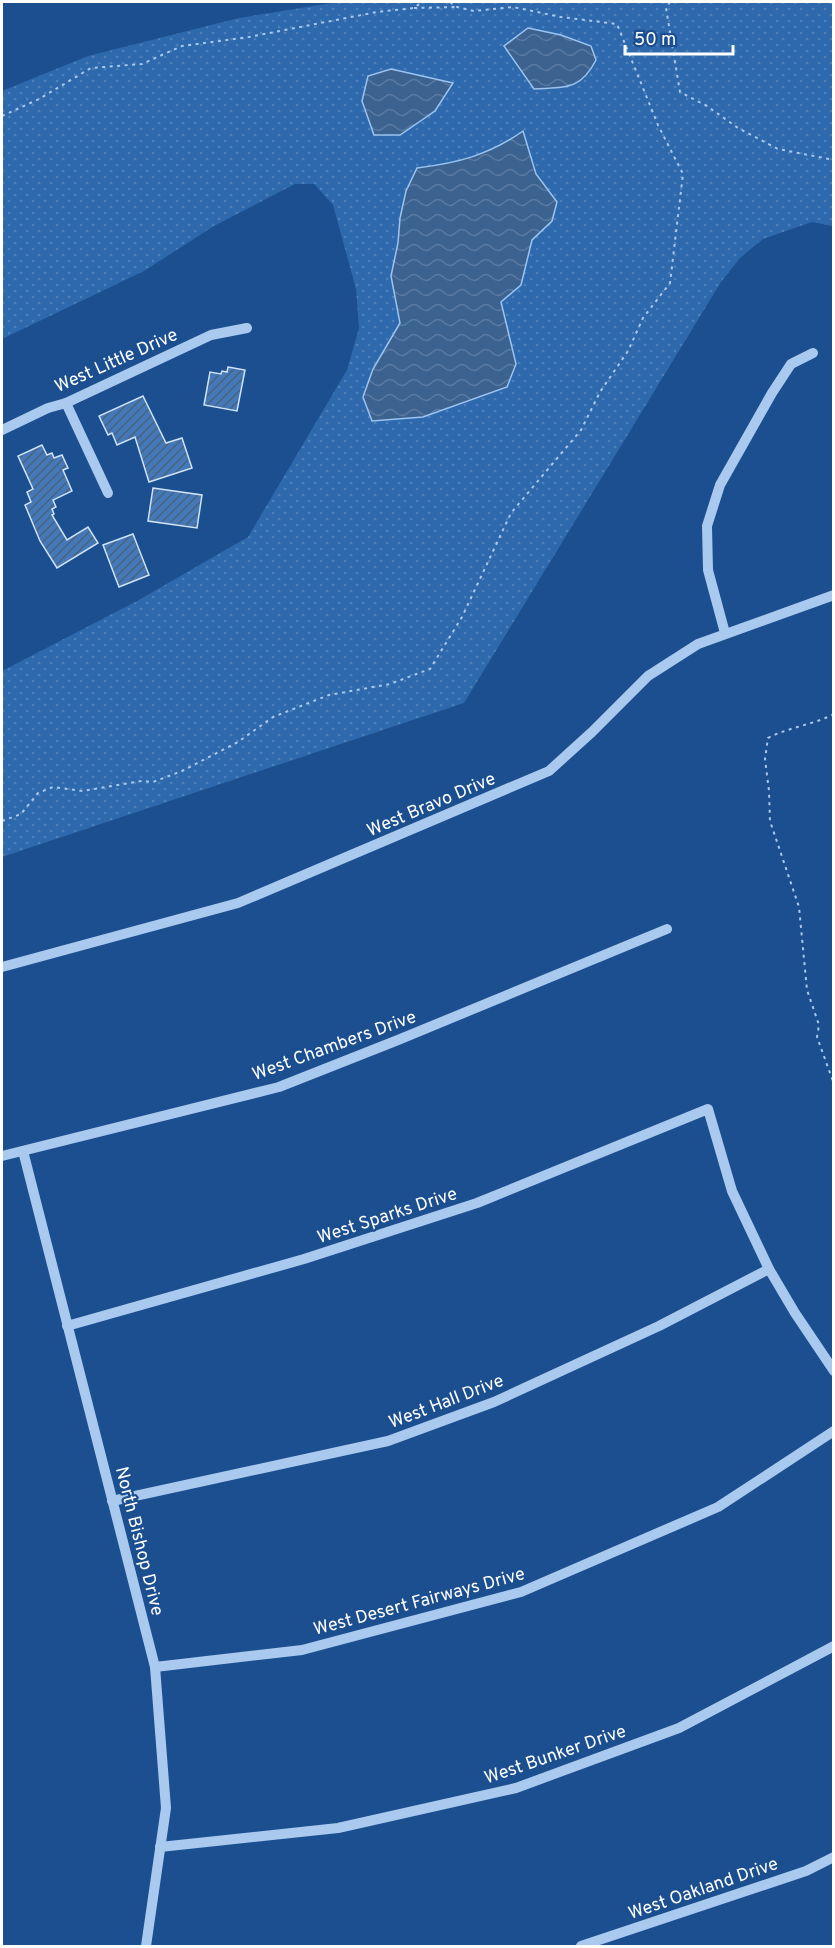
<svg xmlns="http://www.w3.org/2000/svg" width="835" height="1948" viewBox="0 0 835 1948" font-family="Overpass,sans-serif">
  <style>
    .grass { fill: url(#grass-dots) }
    .water { fill: url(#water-waves); stroke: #9cc4f0; stroke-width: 1.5 }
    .building { fill: url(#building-hatch); stroke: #cfe3fa; stroke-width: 1.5 }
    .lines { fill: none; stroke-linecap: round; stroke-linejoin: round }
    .path { stroke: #a9c9ee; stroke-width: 2; stroke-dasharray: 3 4.5; stroke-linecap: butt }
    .minor { stroke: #a9c9ee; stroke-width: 10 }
    .labels { text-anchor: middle; stroke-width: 4.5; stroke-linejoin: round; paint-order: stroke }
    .street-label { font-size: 18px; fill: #fff; stroke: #1b4f8f }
  </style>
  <defs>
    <pattern id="grass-dots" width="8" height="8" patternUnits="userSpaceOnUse" patternTransform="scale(1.5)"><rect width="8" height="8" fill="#2e69ad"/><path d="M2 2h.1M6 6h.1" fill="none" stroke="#4d80b9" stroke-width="1.8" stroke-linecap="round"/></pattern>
    <pattern id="water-waves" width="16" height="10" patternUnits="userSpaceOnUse" patternTransform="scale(1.5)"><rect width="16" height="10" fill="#3c6290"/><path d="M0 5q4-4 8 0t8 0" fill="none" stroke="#597aa1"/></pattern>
    <pattern id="building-hatch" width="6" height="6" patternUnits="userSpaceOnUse" patternTransform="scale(1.5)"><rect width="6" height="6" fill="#4478b7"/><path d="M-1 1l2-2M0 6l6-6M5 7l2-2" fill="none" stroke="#486282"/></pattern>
  </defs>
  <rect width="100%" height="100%" fill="#1b4f8f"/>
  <polygon class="grass" points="338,2 833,2 833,226 812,222 763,239 740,258 721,282 464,703 2,857 2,671 137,601 248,537 347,370 359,328 356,289 333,205 314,184 295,184 214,226 144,271 2,339 2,91 88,56 239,18"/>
  <g class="water">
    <path d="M528 28 561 35 591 46 596 60C580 91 565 87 534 89L504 46Z"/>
    <polygon points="391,69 453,83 435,111 400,135 374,135 362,101 368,76"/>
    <path d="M523 131 536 174 557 202 552 221 532 240 521 285 501 302 516 364 507 387 423 417 372 421 363 397 373 369 400 323 391 276 398 243 400 218 406 191 417 168C458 163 489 155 523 131Z"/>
  </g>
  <g class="building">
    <polygon points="228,367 245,370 237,411 204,405 210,372 221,374 222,371 227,372"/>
    <polygon points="143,396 166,443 182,438 192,468 149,482 135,437 117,445 112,433 108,435 99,416"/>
    <polygon points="42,445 47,455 52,453 54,458 62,455 68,468 63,470 72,491 53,500 56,507 52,509 54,514 52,515 67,540 88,527 98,543 57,568 40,541 25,505 31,502 27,492 33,489 18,456"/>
    <polygon points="153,488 202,495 197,528 148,521"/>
    <polygon points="133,534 149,575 119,587 103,545"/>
  </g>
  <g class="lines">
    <g class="path">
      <polyline points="670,2 666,8 680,92 707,106 738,128 778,149 834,160"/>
      <polyline points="414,8 456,7"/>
      <polyline points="2,116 39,99 91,68 142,64 182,46 249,37 377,12 414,8 422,2"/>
      <path d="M834 714C813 725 789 727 768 738L765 759 769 791 770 821 799 907 807 990 819 1025 817 1037 834 1084"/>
      <polyline points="2,821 21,814 38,793 53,787 82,791 142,781 153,782 182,771 238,742 273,717 329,695 390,684 430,669 462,617 511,513 581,430 600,392 628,351 643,318 670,283 683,174 658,125 617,24 561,17 513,7 474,11 457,7 450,2"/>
    </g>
    <g class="minor">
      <polyline points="66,403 108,493"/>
      <polyline points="2,430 48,408 66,403 211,335 247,328"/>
      <polyline points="725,633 708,570 707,526 720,485 772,393 791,364 813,353"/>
      <polyline points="2,967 238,903 549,771 592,732 648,676 698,644 834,595"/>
      <polyline points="23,1151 155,1667 166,1808 146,1946"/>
      <polyline points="2,1156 279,1087 398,1040 667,929"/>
      <polyline points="67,1326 304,1259 477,1203 708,1109 732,1191 769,1269 795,1313 834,1371"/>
      <polyline points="112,1501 388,1441 494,1402 659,1326 769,1269"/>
      <polyline points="155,1667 302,1650 521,1592 718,1507 834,1431"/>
      <polyline points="160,1847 338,1828 516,1788 679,1728 834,1646"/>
      <polyline points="581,1946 806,1871 834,1857"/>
    </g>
  </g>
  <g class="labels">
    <g class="street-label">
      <text transform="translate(116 360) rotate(-24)" y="6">West Little Drive</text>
      <text transform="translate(431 804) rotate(-23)" y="6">West Bravo Drive</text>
      <text transform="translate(334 1045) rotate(-20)" y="6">West Chambers Drive</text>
      <text transform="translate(387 1215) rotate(-18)" y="6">West Sparks Drive</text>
      <text transform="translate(446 1401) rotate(-21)" y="6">West Hall Drive</text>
      <text transform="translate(140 1541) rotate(76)" y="6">North Bishop Drive</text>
      <text transform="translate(419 1601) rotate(-15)" y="6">West Desert Fairways Drive</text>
      <text transform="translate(555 1754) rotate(-19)" y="6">West Bunker Drive</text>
      <text transform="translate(703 1888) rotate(-19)" y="6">West Oakland Drive</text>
    </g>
  </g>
  <rect width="835" height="1948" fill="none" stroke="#ffffff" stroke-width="6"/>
  <path d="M625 45v9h108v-9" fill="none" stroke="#ffffff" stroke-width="3"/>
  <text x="634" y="45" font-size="18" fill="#ffffff" stroke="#1b4f8f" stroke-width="4.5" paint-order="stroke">50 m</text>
</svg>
